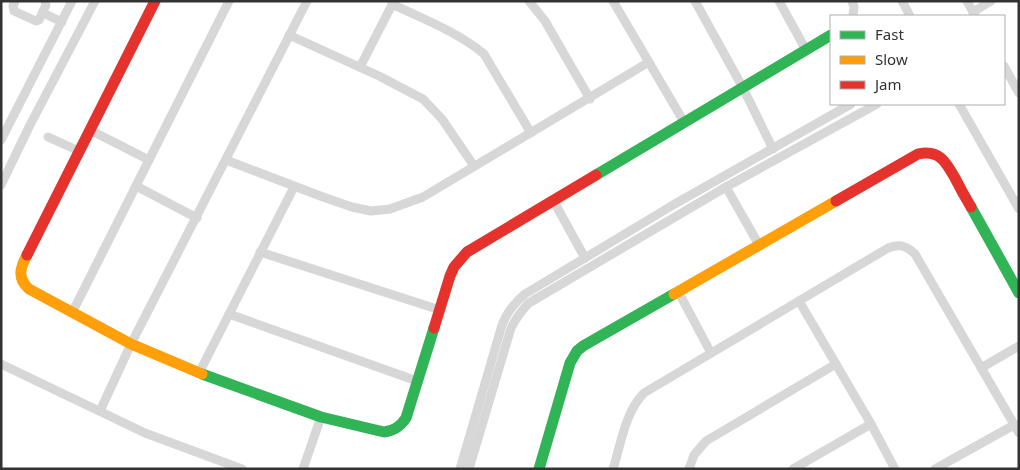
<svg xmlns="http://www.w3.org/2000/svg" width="1020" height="470" viewBox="0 0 1020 470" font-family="'Noto Sans',sans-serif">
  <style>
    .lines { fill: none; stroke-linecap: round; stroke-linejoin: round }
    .street { stroke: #d7d7d7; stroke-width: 9 }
    .fast { stroke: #30b455; stroke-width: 11 }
    .slow { stroke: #ff9f0a; stroke-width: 11 }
    .jam { stroke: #e5322d; stroke-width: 11 }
  </style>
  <rect width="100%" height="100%" fill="#fff"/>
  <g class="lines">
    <g class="street">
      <polyline points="15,1 13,6 14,11 36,21 39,20 46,5 45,1"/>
      <polyline points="529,1 545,21 590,99"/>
      <polyline points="613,1 684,122"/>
      <polyline points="695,1 743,88 773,149"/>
      <polyline points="779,1 806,50"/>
      <polyline points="852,1 854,7 853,16"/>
      <polyline points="902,1 910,16"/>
      <polyline points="967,1 975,16"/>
      <path d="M392 4C423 19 458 32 484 54L531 133"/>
      <polyline points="973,12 991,1"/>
      <polyline points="43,13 62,22"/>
      <polyline points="289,35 379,76 423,99 442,119 474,166"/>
      <polyline points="1004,66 1019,93"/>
      <polyline points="360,67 394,1"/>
      <polyline points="959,104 1019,209"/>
      <polyline points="90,130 149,160"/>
      <polyline points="48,137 79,151"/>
      <polyline points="1,140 72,1"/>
      <polyline points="226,160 323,197 352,207 371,211 390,209 423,197 649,62"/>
      <polyline points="1,185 29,127 95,1"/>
      <polyline points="136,186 197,218"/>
      <polyline points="726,187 759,245"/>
      <polyline points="553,200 585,258"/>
      <polyline points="260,252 440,310"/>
      <polyline points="678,291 711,353"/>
      <polyline points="799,301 871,424 895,469"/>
      <polyline points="72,313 229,1"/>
      <polyline points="229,314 417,381"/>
      <polyline points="1,364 145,433 242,469"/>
      <polyline points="981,368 1019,346"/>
      <polyline points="199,373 294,187"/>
      <polyline points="100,411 131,344 307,1"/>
      <polyline points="303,469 321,417"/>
      <path d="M460 469 502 325C507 312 514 303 525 294L673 205 851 104"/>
      <path d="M469 469 511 328C516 318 521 311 529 303L726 187 877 104"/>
      <path d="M613 469C621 444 625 412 644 393L888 248C899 244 906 245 915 254L1019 433"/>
      <polyline points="689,469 694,455 706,441 836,364"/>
      <polyline points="793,469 871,424"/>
      <polyline points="935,469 1014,425"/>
    </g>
    <g class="fast">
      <polyline points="596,175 831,35"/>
      <polyline points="971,207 1019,293"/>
      <path d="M202 374 321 417 384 432C394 431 400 427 406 418L434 328"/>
      <polyline points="539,469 570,363 577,351 583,346 674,294"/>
    </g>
    <g class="slow">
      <path d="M27 255C20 268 17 278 29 289L131 344 202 374"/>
      <polyline points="674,294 836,201"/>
    </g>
    <g class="jam">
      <path d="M836 201 918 154C939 149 946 162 955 178 960 188 965 197 971 207"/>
      <polyline points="27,255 155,1"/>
      <polyline points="434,328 450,276 454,267 467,252 596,175"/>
    </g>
  </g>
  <rect width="1020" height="470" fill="none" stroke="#333333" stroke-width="5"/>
  <rect x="830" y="15" width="175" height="90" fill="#ffffff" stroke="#adadad"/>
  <rect x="840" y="31" width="25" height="8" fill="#30b455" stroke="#adadad"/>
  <text x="875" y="40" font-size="15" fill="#333333">Fast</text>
  <rect x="840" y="56" width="25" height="8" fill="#ff9f0a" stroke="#adadad"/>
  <text x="875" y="65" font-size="15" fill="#333333">Slow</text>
  <rect x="840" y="81" width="25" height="8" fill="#e5322d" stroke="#adadad"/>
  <text x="875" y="90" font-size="15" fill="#333333">Jam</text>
</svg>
